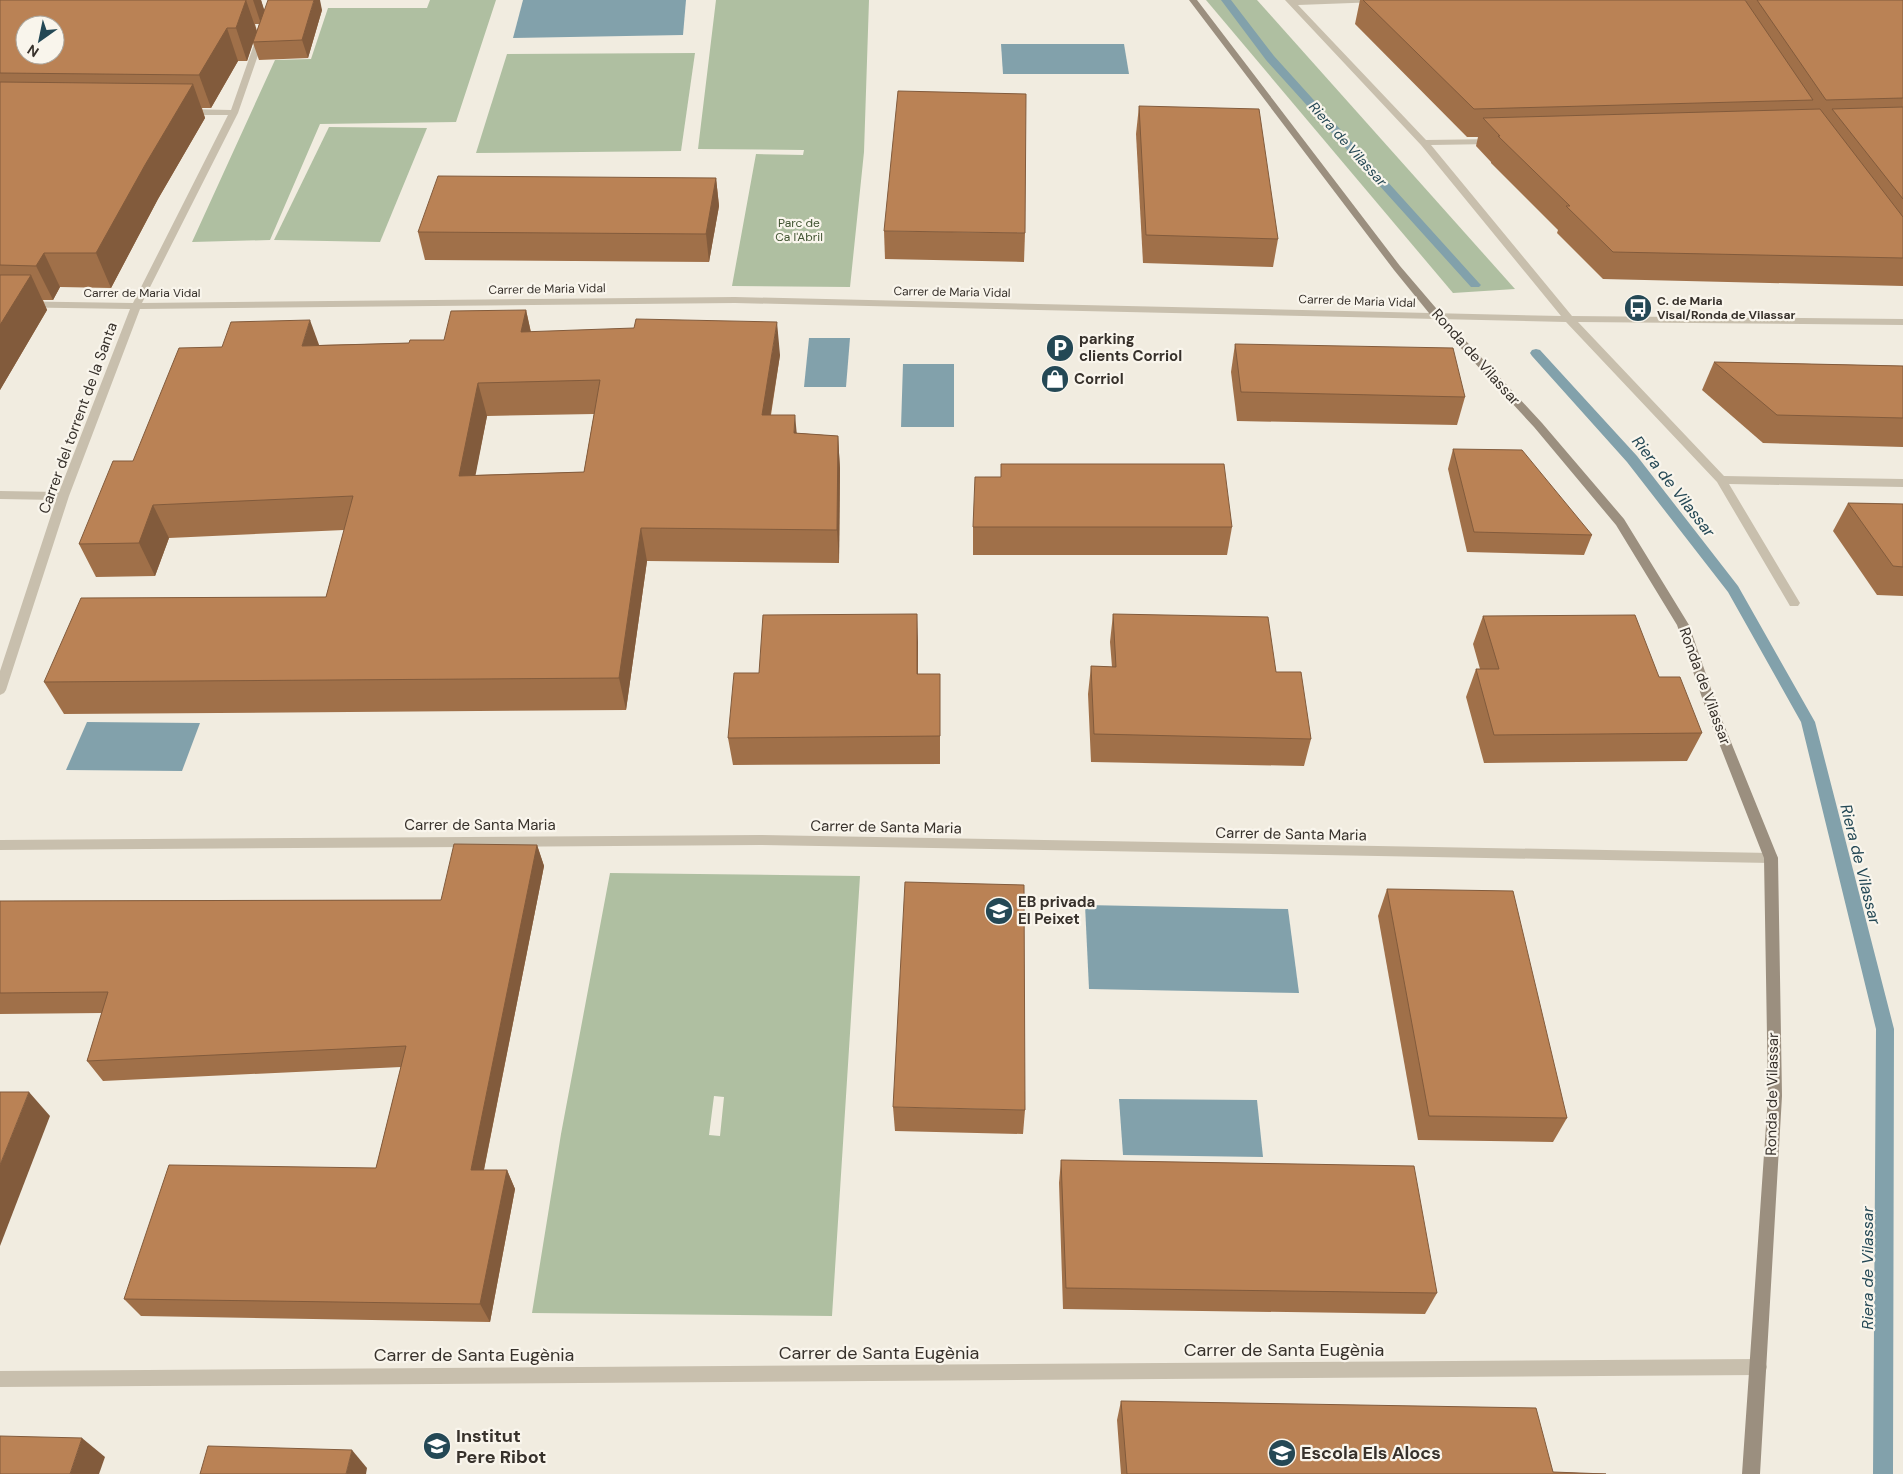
<svg xmlns="http://www.w3.org/2000/svg" width="1903" height="1474" viewBox="0 0 1903 1474" font-family="'DM Sans',sans-serif">
  <style>
    .green { fill: #afbfa1; fill-rule: evenodd }
    .water { fill: #82a1ab }
    .lines { fill: none; stroke-linecap: round; stroke-linejoin: round }
    .stream { fill: #82a1ab; fill-rule: evenodd }
    .street { fill: #c8bfad; fill-rule: evenodd }
    .secondary { fill: #9b8f7f; fill-rule: evenodd }
    .wall { fill: #a07049; fill-rule: evenodd }
    .shaded-wall { fill: #825b3c }
    .building { fill: #ba8255; stroke: #825b3c; fill-rule: evenodd }
    .labels { text-anchor: middle; stroke-width: 4.5; stroke-linejoin: round; paint-order: stroke }
    .far-park-label { font-size: 12px; fill: #405331; stroke: #f9f5ec }
    .far-street-label { font-size: 12px; fill: #37312b; stroke: #f9f5ec }
    .far-poi-label { font-size: 12px; font-weight: bold; fill: #37312b; stroke: #f9f5ec; text-anchor: start }
    .far-water-label { font-size: 14px; font-style: italic; fill: #244855; stroke: #f9f5ec }
    .poi-label { font-size: 15px; font-weight: bold; fill: #37312b; stroke: #f9f5ec; text-anchor: start }
    .street-label { font-size: 15px; fill: #37312b; stroke: #f9f5ec }
    .water-label { font-size: 16px; font-style: italic; fill: #244855; stroke: #f9f5ec }
    .near-street-label { font-size: 18px; fill: #37312b; stroke: #f9f5ec }
    .near-poi-label { font-size: 18px; font-weight: bold; fill: #37312b; stroke: #f9f5ec; text-anchor: start }
  </style>
  <rect width="100%" height="100%" fill="#f1ece0"/>
  <g class="green">
    <polygon points="430,0 496,0 456,122 320,124 270,240 192,242 275,60 311,59 328,8 427,8"/>
    <polygon points="716,0 869,0 864,152 850,287 732,286 756,154 803,155 804,150 698,149"/>
    <polygon points="1206,0 1257,0 1515,289 1453,293"/>
    <polygon points="695,53 681,151 476,153 507,54"/>
    <polygon points="329,127 427,128 380,242 274,240"/>
    <path d="M610 873 860 876 832 1316 532 1313 561 1134ZM714 1096 724 1097 720 1136 709 1135Z"/>
  </g>
  <g class="water">
    <polygon points="523,0 686,0 683,35 513,38"/>
    <polygon points="1001,44 1124,44 1129,74 1003,74"/>
    <polygon points="809,338 850,338 846,387 804,387"/>
    <polygon points="903,364 954,364 954,427 901,427"/>
    <polygon points="87,722 200,723 182,771 66,770"/>
    <polygon points="1085,905 1288,909 1299,993 1089,989"/>
    <polygon points="1119,1099 1257,1100 1263,1157 1123,1155"/>
  </g>
  <g class="lines">
    <g class="stream">
      <polygon points="1221,0 1231,0 1274,56 1479,283 1481,285 1479,287 1471,287 1266,60"/>
      <polygon points="1536,349 1540,350 1637,456 1738,586 1815,722 1894,1029 1893,1474 1873,1474 1876,1029 1801,722 1728,592 1627,462 1532,356 1530,353 1532,350"/>
    </g>
    <g class="street">
      <polygon points="1285,0 1383,0 1379,2 1298,5 1426,140 1496,139 1497,141 1493,144 1431,145 1572,316 1903,319 1903,325 1578,322 1724,476 1903,479 1903,487 1729,484 1800,603 1798,606 1790,606 1717,482 1566,322 735,303 140,309 69,496 6,690 4,693 0,695 0,671 56,500 0,499 0,491 59,492 130,309 0,307 0,301 133,303 228,115 186,115 182,112 186,109 231,110 258,33 265,35 238,113 142,303 735,297 1561,316 1421,145"/>
      <polygon points="760,835 1771,853 1776,854 1778,858 1776,862 1771,863 760,845 0,850 0,840"/>
      <polygon points="1759,1359 1765,1361 1767,1367 1765,1373 1759,1375 0,1387 0,1371"/>
    </g>
    <polygon class="secondary" points="1189,0 1197,0 1400,266 1441,314 1542,423 1624,519 1689,625 1720,715 1778,858 1782,1096 1760,1474 1742,1474 1768,1096 1764,858 1708,715 1677,625 1616,525 1534,427 1433,318 1394,270"/>
  </g>
  <g class="wall">
    <path d="M0 0H261L264 11 322 10 308 58 259 60 253 43 247 61H238L211 108H202L205 118 158 199 111 288 60 287 53 300H43L47 310 0 390ZM255 24H259L257 31Z"/>
    <polygon points="1360,0 1745,0 1746,2 1746,0 1903,0 1903,286 1603,279 1557,233 1558,230 1491,163 1491,162 1476,146 1478,137 1467,137 1355,24"/>
    <polygon points="1139,106 1278,239 1273,267 1143,263 1136,134"/>
    <polygon points="716,178 719,206 709,262 425,260 418,232"/>
    <polygon points="884,231 1025,233 1024,262 885,259"/>
    <path d="M526 310 531 332 780 355 771 415 797 433 838 436 840 469 839 563 647 561 626 710 64 714 44 682 326 597 344 530 169 538 155 576 96 577 79 544 133 461 319 345 409 343 444 340ZM594 414 584 472 475 475 487 416Z"/>
    <polygon points="1235,344 1465,397 1457,425 1237,421 1231,372"/>
    <polygon points="1714,362 1903,366 1903,447 1763,443 1702,390"/>
    <polygon points="1453,449 1592,535 1584,555 1467,552 1448,469"/>
    <polygon points="1001,477 1232,527 1227,555 973,555 973,527"/>
    <polygon points="1848,503 1903,504 1903,596 1877,595 1833,531"/>
    <polygon points="1113,614 1276,672 1311,739 1304,766 1091,762 1088,694 1091,666 1112,667 1110,642"/>
    <polygon points="1483,616 1659,677 1702,733 1687,761 1484,763 1466,697 1476,669 1480,669 1473,644"/>
    <polygon points="918,642 918,674 940,674 940,764 733,765 728,738 759,673"/>
    <polygon points="537,845 544,866 484,1170 507,1170 515,1189 490,1322 141,1316 124,1299 376,1168 401,1067 103,1081 87,1061 102,1013 0,1014 0,901 441,900"/>
    <polygon points="1387,889 1567,1118 1553,1142 1418,1140 1378,916"/>
    <polygon points="893,1107 1025,1110 1023,1134 895,1131"/>
    <polygon points="1061,1160 1437,1293 1425,1314 1063,1309 1059,1183"/>
    <polygon points="1121,1401 1553,1472 1606,1474 1121,1474 1117,1420"/>
  </g>
  <g class="shaded-wall">
    <polygon points="246,0 257,32 253,42 253,43 247,61 236,28"/>
    <polygon points="253,0 261,0 265,12 261,24"/>
    <polygon points="314,0 320,0 322,10 308,58 302,40"/>
    <polygon points="227,28 238,61 211,108 199,75"/>
    <polygon points="193,84 205,118 158,199 111,288 96,253 145,165"/>
    <polygon points="716,178 719,206 709,262 706,234"/>
    <polygon points="44,253 60,287 53,300 36,266"/>
    <polygon points="31,275 47,310 0,390 0,325"/>
    <polygon points="526,310 533,343 521,332"/>
    <polygon points="310,320 322,353 302,346"/>
    <polygon points="777,322 780,355 765,448 762,415"/>
    <polygon points="478,383 487,416 469,509 459,476"/>
    <polygon points="795,415 798,447 794,433"/>
    <polygon points="838,436 840,469 839,563 837,530"/>
    <polygon points="153,505 169,538 155,576 139,543"/>
    <polygon points="641,528 647,561 626,710 619,678"/>
    <polygon points="917,614 918,642 917,702"/>
    <polygon points="537,845 544,866 480,1189 471,1170"/>
    <polygon points="29,1092 50,1116 0,1246 0,1165"/>
    <polygon points="507,1170 515,1189 490,1322 480,1304"/>
    <polygon points="82,1438 105,1457 99,1474 70,1474"/>
    <polygon points="352,1450 367,1468 366,1474 346,1474"/>
  </g>
  <g class="building">
    <path d="M0 0H246L236 28H227L199 75 0 73ZM25 25H55V55H25Z"/>
    <polygon points="268,0 314,0 302,40 253,42"/>
    <polygon points="1363,0 1745,0 1813,100 1474,109"/>
    <polygon points="1757,0 1903,0 1903,98 1826,100"/>
    <polygon points="0,82 193,84 145,165 96,253 44,253 36,266 0,265"/>
    <polygon points="898,91 1026,94 1025,233 884,231"/>
    <polygon points="1139,106 1259,109 1278,239 1146,235"/>
    <polygon points="1903,107 1903,199 1832,109"/>
    <polygon points="1820,109 1903,217 1903,258 1613,252 1566,206 1570,206 1498,136 1500,136 1483,118"/>
    <polygon points="438,176 716,178 706,234 418,232"/>
    <polygon points="0,275 31,275 0,325"/>
    <path d="M526 310 521 332 634 328 636 319 777 322 762 415H795L794 433 838 436 837 530 641 528 619 678 44 682 81 598 326 597 353 496 153 505 139 543 79 544 113 461H133L179 348 222 347 231 322 310 320 302 346 409 343 410 340H444L451 311ZM600 380 584 472 459 476 478 383Z"/>
    <polygon points="1235,344 1453,348 1465,397 1241,392"/>
    <polygon points="1714,362 1903,366 1903,418 1777,415"/>
    <polygon points="1453,449 1522,450 1592,535 1474,532"/>
    <polygon points="1001,464 1224,464 1232,527 973,527 975,477 1001,477"/>
    <polygon points="1848,503 1903,504 1903,567 1893,566"/>
    <polygon points="917,614 917,674 940,674 940,736 728,738 734,673 759,673 763,615"/>
    <polygon points="1113,614 1268,617 1276,672 1301,672 1311,739 1094,734 1091,666 1116,667"/>
    <polygon points="1635,615 1659,677 1680,677 1702,733 1494,735 1476,669 1499,669 1483,616"/>
    <polygon points="454,844 537,845 471,1170 507,1170 480,1304 124,1299 169,1165 376,1168 406,1046 87,1061 108,992 0,993 0,901 441,900"/>
    <polygon points="905,882 1024,885 1025,1110 893,1107"/>
    <polygon points="1387,889 1513,891 1567,1118 1429,1116"/>
    <polygon points="0,1092 29,1092 0,1165"/>
    <polygon points="1061,1160 1414,1166 1437,1293 1066,1288"/>
    <polygon points="1121,1401 1536,1408 1553,1472 1606,1474 1127,1474"/>
    <polygon points="0,1436 82,1438 70,1474 0,1474"/>
    <polygon points="208,1446 352,1450 346,1474 200,1474"/>
  </g>
  <defs>
    <symbol id="bus-disc" viewBox="-11 -11 22 22"><circle r="9.5" fill="#244855" stroke="#f9f5ec"/><path d="M-5-6H5V4H4V6H2V4H-2V6H-4V4H-5ZM-3.5-4V0h7V-4ZM-3.5 1.2v1.5H-2V1.2ZM2 1.2v1.5H3.5V1.2Z" fill="#fff"/></symbol>
    <symbol id="parking-disc" viewBox="-11 -11 22 22"><circle r="9.5" fill="#244855" stroke="#f9f5ec"/><path d="M-3.5-5.5H1a3.5 3.5 0 0 1 0 7H-1V5.5H-3.5ZM-1-3.4V-.6H.8a1.4 1.4 0 0 0 0-2.8Z" fill="#fff"/></symbol>
    <symbol id="shop-disc" viewBox="-11 -11 22 22"><circle r="9.5" fill="#244855" stroke="#f9f5ec"/><path d="M-5-2.5h2.3a2.7 3.5 0 0 1 5.4 0H5L5.5 6h-11ZM-1.5-2.5h3a1.5 2.3 0 0 0-3 0Z" fill="#fff"/></symbol>
    <symbol id="school-disc" viewBox="-11 -11 22 22"><circle r="9.5" fill="#244855" stroke="#f9f5ec"/><path d="M0-5L7-2L0 1L-7-2ZM-4 1L0 2.5L4 1V4Q0 6-4 4Z" fill="#fff"/></symbol>
  </defs>
  <g fill-rule="evenodd">
    <use href="#bus-disc" x="1622" y="292" width="32" height="32"/>
    <use href="#parking-disc" x="1044" y="332" width="32" height="32"/>
    <use href="#shop-disc" x="1039" y="363" width="32" height="32"/>
    <use href="#school-disc" x="983" y="895" width="32" height="32"/>
    <use href="#school-disc" x="421" y="1430" width="32" height="32"/>
    <use href="#school-disc" x="1266" y="1437" width="32" height="32"/>
  </g>
  <g class="labels">
    <g class="far-park-label">
      <text x="799" y="227">Parc de<tspan x="799" dy="14">Ca l'Abril</tspan></text>
    </g>
    <g class="far-street-label">
      <text transform="translate(547 289) rotate(-1)" y="4">Carrer de Maria Vidal</text>
      <text transform="translate(952 292) rotate(1)" y="4">Carrer de Maria Vidal</text>
      <text x="142" y="297">Carrer de Maria Vidal</text>
      <text transform="translate(1357 301) rotate(2)" y="4">Carrer de Maria Vidal</text>
    </g>
    <g class="far-poi-label">
      <text x="1657" y="305">C. de Maria<tspan x="1657" dy="14">Visal/Ronda de Vilassar</tspan></text>
    </g>
    <g class="far-water-label">
      <text transform="translate(1348 144) rotate(48)" y="5">Riera de Vilassar</text>
    </g>
    <g class="poi-label">
      <text x="1079" y="344">parking<tspan x="1079" dy="17">clients Corriol</tspan></text>
      <text x="1074" y="384">Corriol</text>
      <text x="1018" y="907">EB privada<tspan x="1018" dy="17">El Peixet</tspan></text>
    </g>
    <g class="street-label">
      <text transform="translate(1476 357) rotate(48)" y="5">Ronda de Vilassar</text>
      <text transform="translate(78 418) rotate(-70)" y="5">Carrer del torrent de la Santa</text>
      <text transform="translate(1705 686) rotate(70)" y="5">Ronda de Vilassar</text>
      <text x="480" y="830">Carrer de Santa Maria</text>
      <text transform="translate(886 827) rotate(1)" y="5">Carrer de Santa Maria</text>
      <text transform="translate(1291 834) rotate(1)" y="5">Carrer de Santa Maria</text>
      <text transform="translate(1772 1094) rotate(-89)" y="5">Ronda de Vilassar</text>
    </g>
    <g class="water-label">
      <text transform="translate(1674 486) rotate(52)" y="6">Riera de Vilassar</text>
      <text transform="translate(1861 864) rotate(76)" y="6">Riera de Vilassar</text>
      <text transform="translate(1867 1268) rotate(-90)" y="6">Riera de Vilassar</text>
    </g>
    <g class="near-street-label">
      <text x="1284" y="1356">Carrer de Santa Eugènia</text>
      <text x="879" y="1359">Carrer de Santa Eugènia</text>
      <text x="474" y="1361">Carrer de Santa Eugènia</text>
    </g>
    <g class="near-poi-label">
      <text x="456" y="1442">Institut<tspan x="456" dy="21">Pere Ribot</tspan></text>
      <text x="1301" y="1459">Escola Els Alocs</text>
    </g>
  </g>
  <g transform="translate(40 40) rotate(213)"><circle r="24" fill="#f9f5ec" stroke="#aba79f"/>
  <path d="M0-4L9 19L0 12L-9 19Z" fill="#244855"/>
  <text y="-8" font-size="14" font-weight="bold" text-anchor="middle" fill="#37312b">N</text>
  </g>
</svg>
